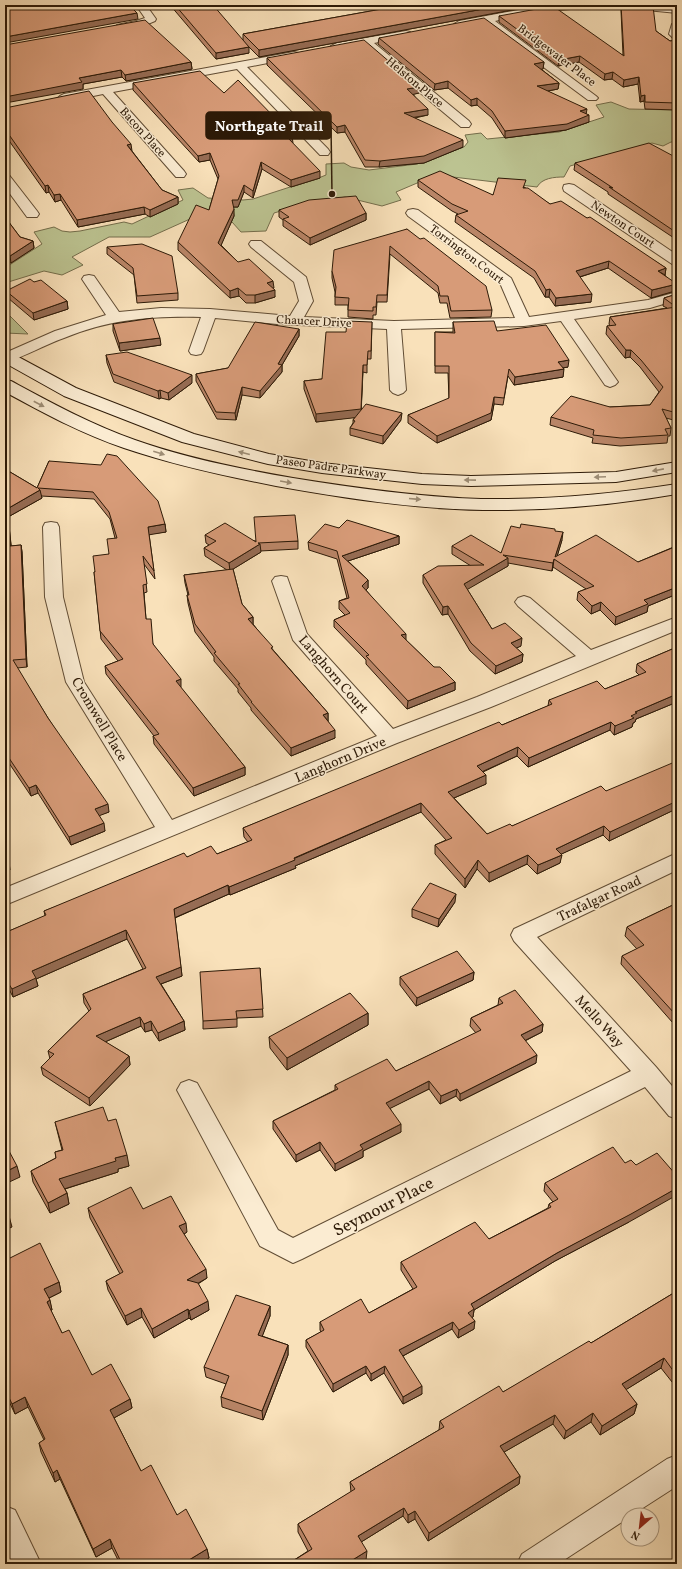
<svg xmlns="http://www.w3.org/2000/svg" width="682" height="1569" viewBox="0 0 682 1569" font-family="Vollkorn,serif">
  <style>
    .green { fill: #bcc391; stroke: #746e4c }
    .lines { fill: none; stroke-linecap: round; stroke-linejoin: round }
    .street-casing { stroke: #604c34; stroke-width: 2 }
    .secondary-casing { stroke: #2d1a07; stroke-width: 2 }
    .street { fill: #fbecd2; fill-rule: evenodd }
    .secondary { fill: #fbecd2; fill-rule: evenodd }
    .wall { fill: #b98567; stroke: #2d1a07 }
    .shaded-wall { fill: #966c54; stroke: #2d1a07 }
    .building { fill: #d79b78; stroke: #2d1a07 }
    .oneway { fill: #9e8e77 }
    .labels { text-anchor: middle; stroke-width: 3; stroke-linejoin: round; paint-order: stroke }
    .far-street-label { font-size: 12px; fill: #2d1a07; stroke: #fbecd2 }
    .street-label { font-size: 14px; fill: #2d1a07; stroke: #fbecd2 }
    .near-street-label { font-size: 17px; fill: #2d1a07; stroke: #fbecd2 }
    .leader { fill: none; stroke: #2d1a07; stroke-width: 1.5 }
    .callout-dot { fill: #2d1a07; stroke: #fbecd2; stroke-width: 1.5 }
    .callout { fill: #2d1a07; stroke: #2d1a07; stroke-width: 1.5 }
    .callout-label { font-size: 15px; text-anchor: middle; font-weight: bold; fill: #fff }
  </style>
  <rect width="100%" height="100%" fill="#f9e1ba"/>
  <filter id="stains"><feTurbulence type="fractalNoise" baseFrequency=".005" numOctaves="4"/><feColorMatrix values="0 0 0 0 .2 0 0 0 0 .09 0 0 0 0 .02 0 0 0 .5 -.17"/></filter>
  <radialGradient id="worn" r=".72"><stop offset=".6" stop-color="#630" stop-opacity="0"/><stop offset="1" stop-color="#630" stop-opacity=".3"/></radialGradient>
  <g class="green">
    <path d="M611 102 629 109 677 110V142H671L663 146 652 143 570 166 564 177C554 177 542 178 537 187L436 175 396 192 401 200 382 206 345 197 305 204 274 213 266 231 241 232 232 222 190 219 150 237H109L72 257 83 265 62 275 44 271 5 283V265L11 264 42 244 34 232 54 227 62 231 70 232 80 231 124 222 132 224 183 200 178 190 193 188 208 198 243 200 253 199 321 177 326 175V164L344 163 351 167 369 170 417 164 464 147 468 142 465 135 481 133 487 139 559 132 604 117 596 105Z"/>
    <polygon points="5,311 28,334 5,333"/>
  </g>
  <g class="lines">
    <defs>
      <g id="street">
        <path d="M136 5H146L156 19 155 21C144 26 129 32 117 29L116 27 117 25 136 21 145 18Z"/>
        <path d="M546 5H659L677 7V13C637 9 598 6 558 10 537 12 516 16 495 21L596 96 598 98 596 100H588L484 23 459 27 454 24 459 21Z"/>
        <polygon points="677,21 677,39 673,38 669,34 672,24"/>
        <polygon points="406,31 410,32 411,34 410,36 374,43 469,121 471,124 469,127 461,127 363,45 337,49 331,46 337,43"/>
        <polygon points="294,52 298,53 300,55 298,57 247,67 328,149 330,152 328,155 320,155 237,69 113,92 184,171 186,174 184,177 176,177 103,94 64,102 60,100 58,98 60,96 64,94"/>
        <polygon points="5,174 9,175 37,211 39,214 37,217 27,217 5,187"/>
        <polygon points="569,184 574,185 677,255 677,265 672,264 564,191 563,188 564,185"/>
        <path d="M413 209 418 210 511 278 529 317 648 300 677 292V300L650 308 574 319 618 382 615 385 610 387 605 385 561 321 524 326 401 329 406 390 403 393 398 395 393 393 390 390 387 329 277 324 215 318 203 351 201 354 196 355 191 354 189 351 201 317C152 316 110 319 64 338 44 345 25 357 5 362V353L55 331 106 315 82 279 84 276 89 275 94 276 119 312 161 308 210 309 290 316 299 301 294 282 251 247 249 244 251 241H261L306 277 313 301 304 317 394 321 515 318 500 283 408 216 406 213 408 210Z"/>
        <polygon points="51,522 57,523 59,527 63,597 84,682 172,820 377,736 293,640 272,581 275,577 281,576 287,577 307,634 393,729 477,697 576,656 518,606 515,602 518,598 524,596 530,598 591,650 677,617 677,630 491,707 397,743 5,905 5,888 155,827 66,682 45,597 43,527 45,523"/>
        <polygon points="677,853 677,870 537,937 656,1067 677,1092 677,1119 669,1116 645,1087 302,1259 293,1263 260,1246 177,1090 181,1083 189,1080 197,1083 278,1230 293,1238 631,1071 514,941 511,935 514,929"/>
        <polygon points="677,1455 677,1486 632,1515 628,1515 628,1518 558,1564 517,1564 522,1554 667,1459"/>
        <polygon points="5,1506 15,1510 41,1564 11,1564 5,1552"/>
      </g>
      <g id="secondary">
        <polygon points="5,351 11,353 76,388 194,434 269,454 322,463 422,474 471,476 616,472 677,462 677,472 616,482 471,486 422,484 322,473 268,464 182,442 64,396 5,363"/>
        <path d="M5 380 11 381C52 403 92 425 135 440 186 458 240 469 293 478 355 488 418 497 481 499 545 500 614 494 677 484V494C614 505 547 511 483 510 414 509 344 498 276 486 225 476 174 465 124 448 82 434 44 413 5 392Z"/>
      </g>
    </defs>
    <use href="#street" class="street-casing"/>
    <use href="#secondary" class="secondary-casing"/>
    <use href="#street" class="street"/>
    <use href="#secondary" class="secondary"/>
  </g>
  <g class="wall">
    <polygon points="170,5 213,5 249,53 216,59"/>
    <polygon points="404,5 539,5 259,57 243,41 243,34"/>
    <polygon points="621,5 656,31 670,41 677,40 677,110 645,109 644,101 640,102 638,84 623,87 612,79 604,80 579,62 558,66 499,22 499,16 623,55 621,11"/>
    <polygon points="379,38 544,62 543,69 541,69 559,83 558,89 548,91 586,114 589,122 566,130 505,138 492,118 477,105 471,106 448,88 434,90 378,44"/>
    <polygon points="5,45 191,62 192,69 126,81 122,77 83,84 83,89"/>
    <polygon points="267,58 419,87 419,93 413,94 428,115 415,118 463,147 424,163 379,167 365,167 345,132 337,133 267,65"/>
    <polygon points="133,83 224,93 292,143 320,178 291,187 262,169 253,198 244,192 238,207 233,207 234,216 221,245 238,262 274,288 273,289 275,297 255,303 246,303 239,296 230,298 178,250 178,242 209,210 218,179 210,160 199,162 133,90"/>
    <polygon points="5,108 132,151 162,190 178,197 178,204 150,217 145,214 78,227 61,200 55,202 49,192 46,193 5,135"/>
    <polygon points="677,158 677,240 608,194 608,192 574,170 575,163"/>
    <polygon points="418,180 493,195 525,187 525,188 550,204 587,218 666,268 665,275 675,291 651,298 608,268 580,277 591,302 555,306 549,297 545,297 534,278 455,222 456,215 458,214 452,211 418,187"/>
    <polygon points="279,210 366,213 366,220 310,245 283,226 283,220 279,217"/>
    <polygon points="5,217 20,237 33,241 34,248 11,263 5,261"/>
    <polygon points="407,229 492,310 491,317 450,318 447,303 440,303 438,293 390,254 387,302 377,302 376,315 373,315 373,319 348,317 348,305 335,305 335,292 332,278 332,271"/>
    <polygon points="107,247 178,293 178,300 137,303 134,275 107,254"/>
    <polygon points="34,282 67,301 68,309 34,320 8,298 6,291"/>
    <polygon points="677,294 677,421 666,418 671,428 670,436 668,436 667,443 620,446 592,443 593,438 550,425 551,417 610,407 650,405 659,392 640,367 630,357 625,358 606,334 607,326 610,326 609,324 610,317 667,308 663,306 664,298"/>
    <polygon points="372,322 371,359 367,359 367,373 363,372 361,411 401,420 383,444 350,435 350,428 353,423 353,420 355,417 316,422 304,389 304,381 322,379 346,332"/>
    <polygon points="453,322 497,331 568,367 563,368 563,377 514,385 508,376 503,405 494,404 491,420 437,443 408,423 408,415 449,399 448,373 435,373 435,332 453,332"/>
    <polygon points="113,324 161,345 120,351 113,331"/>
    <polygon points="299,329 299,336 282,365 282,372 260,398 242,395 236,420 217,419 196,381 196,374 228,368"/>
    <polygon points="106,355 192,383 169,400 161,398 159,399 114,382 107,363"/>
    <polygon points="49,461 165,524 166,532 149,534 155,579 144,564 147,592 144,593 146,619 153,644 181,688 245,767 245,775 194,796 154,744 153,736 154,736 106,674 105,666 118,661 101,639 94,572 95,572 109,554 115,538 110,519 94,499 41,496 42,498 8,517 11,546 21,545 22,552 27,667 17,668 48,718 109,812 99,815 105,831 71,845 38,793 31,796 5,757 5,469 37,488"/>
    <polygon points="339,528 399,536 399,544 348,561 368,580 368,588 366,590 406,640 434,667 455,682 455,690 407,709 366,664 366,660 334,627 334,620 345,615 339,609 339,601 347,598 337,559 309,550 308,542"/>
    <polygon points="520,528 555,531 562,540 557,556 638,562 676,546 675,546 676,538 677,538 677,594 648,606 647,612 615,625 600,610 591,614 577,600 578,592 586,589 553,567 552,571 508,563 508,566 467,589 492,629 521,646 516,648 523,654 522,662 495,674 470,651 448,614 442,615 423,583 423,575 471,566 452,554 452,546 501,553"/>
    <polygon points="205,535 256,541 298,541 298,549 260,551 261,552 233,569 242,604 253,617 253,624 274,651 328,713 328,721 335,738 291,756 251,710 251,708 238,692 238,689 214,661 214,657 195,632 188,603 187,595 188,595 185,583 184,575 227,570 205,556 204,548 209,545 206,543"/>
    <polygon points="677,647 677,702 636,719 635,722 633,723 632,727 614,735 610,730 528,767 517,756 483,772 486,784 454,798 487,834 512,826 606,791 676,809 609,841 603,835 561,854 560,863 537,874 527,864 489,882 477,869 465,888 435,854 435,845 446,840 421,812 295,866 296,868 230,895 229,894 175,918 182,976 161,984 184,1021 185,1030 159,1041 152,1030 145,1032 141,1026 105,1042 129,1056 130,1065 90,1106 43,1075 41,1067 50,1059 48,1051 89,1011 84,1003 83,994 143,969 127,939 36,979 38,986 13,997 9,989 5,991 9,931 45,916 44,911 187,857 217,854 248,842 244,837 243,828 502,725 548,706 549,700 605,689 639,675 636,672 637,664"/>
    <polygon points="455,902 438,927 412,917 412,909"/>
    <polygon points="675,904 677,1020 673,1023 621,964 622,956 637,949 625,936 627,927"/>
    <polygon points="260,968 263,1017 237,1018 237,1027 203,1029 203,1021"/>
    <polygon points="474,972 473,980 416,1006 400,985 400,977"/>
    <polygon points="499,998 543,1024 542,1032 525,1041 536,1063 460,1101 456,1096 440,1104 429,1089 390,1108 401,1132 363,1151 363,1157 335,1171 320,1150 296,1162 273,1129 273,1121 335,1090 335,1085 396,1071 476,1033 470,1026 471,1018 498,1005"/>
    <polygon points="368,1013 368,1025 287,1070 270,1048 269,1037"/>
    <polygon points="108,1121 129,1166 118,1169 118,1172 65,1189 67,1193 69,1204 50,1213 33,1182 31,1171 56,1158 55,1152 62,1150 55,1122"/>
    <polygon points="545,1183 629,1222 555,1261 474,1310 473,1317 472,1318 474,1329 458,1338 452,1329 403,1356 422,1394 403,1404 384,1373 371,1381 366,1373 333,1392 306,1347 306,1340 321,1332 320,1330 320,1322 369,1313 413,1289 401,1270 401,1262 489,1239 548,1208 549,1204 553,1202 544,1191"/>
    <polygon points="88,1208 143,1209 187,1232 184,1234 207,1278 198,1284 209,1310 191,1320 189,1318 154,1338 142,1317 127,1325 108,1290 106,1281 120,1274 90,1218"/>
    <polygon points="5,1257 6,1260 59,1282 61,1292 49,1298 52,1310 51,1311 62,1333 92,1375 130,1399 132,1408 114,1418 141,1471 177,1515 207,1549 209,1558 199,1564 120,1564 112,1548 96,1557 60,1479 55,1482 41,1452 39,1443 44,1440 28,1407 15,1414 5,1393"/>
    <polygon points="677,1291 677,1387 676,1387 661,1368 625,1390 637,1404 634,1414 600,1435 591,1422 564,1439 553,1424 504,1452 520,1476 519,1484 428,1541 415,1519 408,1523 403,1516 361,1542 366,1560 359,1564 288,1564 308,1551 298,1532 298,1524 351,1492 350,1482 439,1430 440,1421 503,1392 591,1343"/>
    <polygon points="270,1306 270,1316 262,1336 288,1345 288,1355 263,1420 222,1407 221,1397 226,1384 206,1377 204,1367"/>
  </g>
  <g class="shaded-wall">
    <polygon points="505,5 539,5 259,57 259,50"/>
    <polygon points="137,13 138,19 5,43 5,37"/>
    <polygon points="249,47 249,53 216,59 216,53"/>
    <polygon points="580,56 579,62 558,66 559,60"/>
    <polygon points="191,62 192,69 126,81 125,75"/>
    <polygon points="544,62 543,69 534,70 534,64"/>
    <polygon points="121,70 122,77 83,84 83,89 5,103 5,97 79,78"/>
    <polygon points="613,72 612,79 604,80 605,74"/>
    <polygon points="639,77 638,84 623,87 624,80"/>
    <polygon points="448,81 448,88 434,90 435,84"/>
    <polygon points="559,83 558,89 537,93 537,86"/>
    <polygon points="419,87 419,93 407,96 407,89"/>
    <polygon points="645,95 644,101 640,102 641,96"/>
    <polygon points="477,98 477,105 471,106 471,100"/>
    <polygon points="428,109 428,115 404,119 404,113"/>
    <polygon points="587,109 586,115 580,111"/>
    <polygon points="589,115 589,122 566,130 505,138 505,131"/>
    <polygon points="345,125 345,132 337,133 337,127"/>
    <polygon points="292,136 293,143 287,137"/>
    <polygon points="463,140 463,147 424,163 379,167 380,161"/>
    <polygon points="131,144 132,151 127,145"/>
    <polygon points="210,153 210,160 199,162 198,156"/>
    <polygon points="261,162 262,169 253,198 253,191"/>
    <polygon points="320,171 320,178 291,187 291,180"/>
    <polygon points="48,185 49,192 46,193 45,186"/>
    <polygon points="244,185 244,192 238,207 232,207 232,200"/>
    <polygon points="60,194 61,200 55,202 54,195"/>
    <polygon points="178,197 178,204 150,217 150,210"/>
    <polygon points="144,207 145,214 78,227 77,220"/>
    <polygon points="234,209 234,216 219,250 218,243"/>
    <polygon points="366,213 366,220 310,245 310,238"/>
    <polygon points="33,241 34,248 11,263 10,256"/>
    <polygon points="609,261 608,268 576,278 576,271"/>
    <polygon points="666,268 665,275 658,271"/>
    <polygon points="273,281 274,288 267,290 267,283"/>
    <polygon points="677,284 675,291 651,298 652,290"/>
    <polygon points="238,288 239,296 230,298 230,291"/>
    <polygon points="550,289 549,297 545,297 546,290"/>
    <polygon points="275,290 275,297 255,303 255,295"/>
    <polygon points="592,294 591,302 555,306 556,298"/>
    <polygon points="67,301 68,309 34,320 33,313"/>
    <polygon points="299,329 299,336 282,365 282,372 260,398 260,391 278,364"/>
    <polygon points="160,338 161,345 120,351 119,343"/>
    <polygon points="626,350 631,350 630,357 625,358"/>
    <polygon points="569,360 568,367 557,369 558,362"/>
    <polygon points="363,365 361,417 316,422 316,414"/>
    <polygon points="564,369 563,377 514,385 515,377"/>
    <polygon points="192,375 192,383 169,400 168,393"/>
    <polygon points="242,387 242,395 236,420 235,413"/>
    <polygon points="160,390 161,398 159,399 158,391"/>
    <polygon points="494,397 494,404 491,420 437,443 437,436"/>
    <polygon points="402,413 401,420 383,444 383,436"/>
    <polygon points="40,490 42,498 8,517 12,553 10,546 7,509"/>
    <polygon points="165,524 166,532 148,535 148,527"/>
    <polygon points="563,532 562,540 556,560 555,557"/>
    <polygon points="399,536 399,544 342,563 342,556"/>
    <polygon points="260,544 261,552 230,571 229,563"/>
    <polygon points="21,545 22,552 27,667 26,659"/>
    <polygon points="508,558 508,566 463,592 464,584"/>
    <polygon points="554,559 553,567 552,571 553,563"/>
    <polygon points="368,580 368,588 362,594 362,586"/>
    <polygon points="677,587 677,594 648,606 647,612 615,625 616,617 644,600"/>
    <polygon points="601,602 600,610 591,614 592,606"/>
    <polygon points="448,606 448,614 442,615 443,607"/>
    <polygon points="253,617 253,625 248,619"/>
    <polygon points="406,634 406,641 401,635"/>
    <polygon points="522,638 521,646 510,651 511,643"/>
    <polygon points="523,654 522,662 495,674 496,666"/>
    <polygon points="181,679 181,687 177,689 176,681"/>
    <polygon points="455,682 455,690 407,709 408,701"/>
    <polygon points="677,694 677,702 636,719 635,722 633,723 632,727 614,735 615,726 631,716 635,712"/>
    <polygon points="328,713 328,721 323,715"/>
    <polygon points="611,722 610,730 528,767 529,758"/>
    <polygon points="335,730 335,738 291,756 291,748"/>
    <polygon points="518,747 517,756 477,774 477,766"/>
    <polygon points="245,767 245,775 194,796 193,788"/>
    <polygon points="486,775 486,784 447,801 448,792"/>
    <polygon points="36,785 38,793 31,796 29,788"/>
    <polygon points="677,796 677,806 676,809 609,841 610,832"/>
    <polygon points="421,803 421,812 295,866 296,868 230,895 229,887"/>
    <polygon points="108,804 109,812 96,817 95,809"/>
    <polygon points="104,823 105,831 71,845 69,837"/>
    <polygon points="604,826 603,835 555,857 556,849"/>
    <polygon points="528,855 527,864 489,882 489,873"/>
    <polygon points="562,855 560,863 537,874 538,865"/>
    <polygon points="478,860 477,869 465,888 465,879"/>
    <polygon points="9,862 10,870 5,872 5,863"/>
    <polygon points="228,885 229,894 174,918 174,909"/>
    <polygon points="456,894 455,902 438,927 439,919"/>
    <polygon points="126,930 127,939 36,979 38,986 13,997 12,989 32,971"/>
    <polygon points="181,967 182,976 158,985 156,977"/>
    <polygon points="474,972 473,980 416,1006 417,998"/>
    <polygon points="5,981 7,981 9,989 5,991"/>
    <polygon points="368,1013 368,1025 287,1070 287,1058"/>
    <polygon points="677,1013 677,1020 673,1023 675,1014"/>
    <polygon points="140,1017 141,1026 98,1045 96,1036"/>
    <polygon points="151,1021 152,1030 145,1032 144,1024"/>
    <polygon points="184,1021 185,1030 159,1041 158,1033"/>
    <polygon points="543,1024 542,1032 520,1043 521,1035"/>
    <polygon points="537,1055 536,1063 460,1101 460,1094"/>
    <polygon points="129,1056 130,1065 90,1106 89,1098"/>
    <polygon points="429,1081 429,1089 385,1111 386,1103"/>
    <polygon points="457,1089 456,1096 440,1104 441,1096"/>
    <polygon points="401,1124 401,1132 363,1151 363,1157 335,1171 335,1164 360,1145"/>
    <polygon points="320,1142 320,1150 296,1162 296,1155"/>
    <polygon points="127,1155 129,1166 118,1169 118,1172 61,1190 59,1179 115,1158"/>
    <polygon points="17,1166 20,1177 5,1184 5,1172"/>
    <polygon points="677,1188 677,1195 629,1222 555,1261 474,1310 473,1317 467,1321 468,1313 471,1304 557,1253"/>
    <polygon points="67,1193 69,1204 50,1213 48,1203"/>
    <polygon points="9,1216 12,1227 5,1230 5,1219"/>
    <polygon points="186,1223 187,1232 181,1236 179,1226"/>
    <polygon points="206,1269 207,1278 188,1289 187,1280"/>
    <polygon points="59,1282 61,1292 47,1299 44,1289"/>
    <polygon points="50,1300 52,1310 49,1312 47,1302"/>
    <polygon points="208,1301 209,1310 191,1320 189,1311"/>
    <polygon points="270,1306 270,1316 259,1345 258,1335"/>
    <polygon points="141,1308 142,1317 127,1325 125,1316"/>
    <polygon points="188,1309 189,1318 154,1338 152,1329"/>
    <polygon points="475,1321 474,1329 458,1338 459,1330"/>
    <polygon points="453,1322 452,1329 399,1358 399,1350"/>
    <polygon points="288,1345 288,1355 263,1420 262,1411"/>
    <polygon points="664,1358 661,1368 619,1394 622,1384"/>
    <polygon points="366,1366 366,1373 333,1392 333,1384"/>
    <polygon points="385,1366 384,1373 371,1381 371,1374"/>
    <polygon points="422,1386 422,1394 403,1404 403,1397"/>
    <polygon points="25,1397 28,1407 15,1414 12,1404"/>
    <polygon points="130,1399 132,1408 112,1419 110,1410"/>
    <polygon points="637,1404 634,1414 600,1435 602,1426"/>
    <polygon points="593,1413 591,1422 564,1439 566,1431"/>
    <polygon points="555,1415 553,1424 499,1455 500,1446"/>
    <polygon points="57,1470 60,1479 55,1482 53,1473"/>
    <polygon points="520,1476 519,1484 428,1541 429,1533"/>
    <polygon points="404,1508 403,1516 358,1544 358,1536"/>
    <polygon points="415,1511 415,1519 408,1523 408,1515"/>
    <polygon points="110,1539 112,1548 96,1557 93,1549"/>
    <polygon points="207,1549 209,1558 199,1564 184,1564 184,1563"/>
    <polygon points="367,1551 366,1560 359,1564 346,1564"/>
  </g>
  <g class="building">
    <polygon points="5,5 129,5 137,13 5,37"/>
    <polygon points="175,5 213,5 249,47 216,53"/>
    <polygon points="404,5 505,5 259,50 243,34"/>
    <polygon points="621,5 653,6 656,31 670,41 677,40 677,103 645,102 645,95 641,96 639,77 624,80 613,72 605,74 580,56 559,60 499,16 553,6 624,56"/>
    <polygon points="484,18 544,62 534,64 559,83 537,86 587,109 580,111 589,115 567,124 505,131 492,111 477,98 471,100 448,81 435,84 379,38"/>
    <polygon points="145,20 191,62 125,75 121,70 79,78 82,82 5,97 5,45"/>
    <polygon points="364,40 419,87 407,89 428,109 404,113 463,140 424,156 380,161 365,160 345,125 337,127 267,58"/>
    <polygon points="200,71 224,93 238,80 280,123 292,136 287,137 320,171 291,180 261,162 253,191 244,185 238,200 232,200 234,209 218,243 238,262 249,259 273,281 267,283 275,290 255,295 246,295 238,288 230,291 178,242 196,205 209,210 219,176 210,153 198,156 133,83"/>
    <polygon points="89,91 112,122 131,144 127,145 162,190 178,197 150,210 144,207 77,220 60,194 54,195 48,185 45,186 5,129 5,108"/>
    <polygon points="649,143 677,158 677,233 609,187 613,188 575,163"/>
    <polygon points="440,171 493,195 498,178 526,180 523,188 528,188 550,204 561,201 587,218 590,217 666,268 658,271 677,284 652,290 609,261 576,271 592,294 556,298 550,289 546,290 535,271 456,215 468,211 452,204 418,180"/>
    <polygon points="356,196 366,213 310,238 283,219 289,217 279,210 309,200"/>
    <polygon points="5,217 20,237 33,241 10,256 5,254"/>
    <polygon points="407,229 420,239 424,238 486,286 492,310 451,311 448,296 440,296 438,286 390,246 387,295 377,295 376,307 373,307 373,311 348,310 349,298 335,297 336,287 332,271 334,250"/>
    <polygon points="142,244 172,256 178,293 137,296 133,268 107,247"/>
    <polygon points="30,279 34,282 41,280 67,301 33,313 6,291"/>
    <polygon points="677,294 677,413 662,409 671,428 665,429 668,435 621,438 593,435 594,430 551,417 571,396 610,407 650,405 663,387 641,360 631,350 626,350 607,326 616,325 610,317 676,307 664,298"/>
    <polygon points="153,318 160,338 119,343 113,324"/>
    <polygon points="347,321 372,322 371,351 368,351 367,365 363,365 361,409 316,414 304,381 322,379 326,332 346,332"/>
    <polygon points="494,321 497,331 546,325 569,360 558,362 564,369 515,377 509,369 504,398 494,397 491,413 437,436 408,415 449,398 449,366 435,366 435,332 455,333 453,322"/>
    <polygon points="255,322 299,329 278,364 282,365 260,391 242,387 235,413 216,412 196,374 228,368"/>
    <polygon points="127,352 192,375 168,393 160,390 158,391 113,374 106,355"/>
    <polygon points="366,404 402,413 383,436 350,428 355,421 353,420"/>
    <polygon points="107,454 117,456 158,501 165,524 148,527 154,571 143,556 147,584 143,585 146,619 151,619 153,644 181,679 176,681 245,767 193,788 153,736 159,734 105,666 123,659 100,631 94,572 95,572 93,556 109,554 107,539 117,538 109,512 93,492 38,488 40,490 7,509 10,546 21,545 26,659 13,660 48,718 108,804 95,809 104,823 69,837 36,785 29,788 5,752 5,469 37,488 49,461 101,465"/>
    <polygon points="295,515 298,541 258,543 260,544 229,563 204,548 216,541 205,535 225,523 256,542 254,517"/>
    <polygon points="347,520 399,536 342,556 368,580 362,586 406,634 401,635 434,667 440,667 455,682 408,701 366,656 369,655 334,620 350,613 339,601 349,598 337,551 308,542 325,524 339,528"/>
    <polygon points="521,524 555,529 555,531 563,532 555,557 596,535 638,562 677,546 677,587 644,600 648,604 616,617 601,602 592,606 578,592 594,586 554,559 553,563 503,555 508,558 464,584 492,629 505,623 522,638 511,643 523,654 496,666 471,643 448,606 443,607 423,575 438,566 484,565 452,546 471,535 501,553 511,526 520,528"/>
    <polygon points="233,569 242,604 253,617 248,619 273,647 271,648 328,713 323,715 335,730 291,748 251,702 252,702 238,684 240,684 214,653 216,652 195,624 187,595 189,595 184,575"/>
    <polygon points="677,647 677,694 635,712 637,713 631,716 634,718 615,726 611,722 529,758 518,747 477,766 486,775 448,792 487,834 510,824 512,826 601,786 606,791 677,761 677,796 675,797 677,799 677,801 610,832 604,826 556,849 562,855 538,865 528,855 489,873 478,860 465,879 435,845 452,838 421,803 294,858 295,860 229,887 228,885 174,909 181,967 156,977 184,1021 158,1033 151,1021 144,1024 140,1017 96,1036 129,1056 89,1098 41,1067 54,1054 48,1051 91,1009 83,994 146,968 126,930 32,971 36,978 12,989 7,981 5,981 5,928 6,927 9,931 46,915 44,911 184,853 187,857 211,846 217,854 252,840 243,828 499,722 502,725 552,704 549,700 597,681 605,689 646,672 637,664"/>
    <polygon points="5,855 9,862 5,863"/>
    <polygon points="430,883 456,894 439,919 412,909"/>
    <polygon points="675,904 677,906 677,1013 675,1014 622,956 644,945 627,927"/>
    <polygon points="457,951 474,972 417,998 400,977"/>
    <polygon points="260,968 263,1009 236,1011 237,1019 203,1021 200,972"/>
    <polygon points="515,990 543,1024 521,1035 537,1055 460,1094 457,1089 441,1096 429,1081 386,1103 401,1124 360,1145 363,1149 335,1164 320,1142 296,1155 273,1121 338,1089 335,1085 387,1059 396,1071 481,1030 471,1018 503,1003 499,998"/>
    <polygon points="350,993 368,1013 287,1058 269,1037"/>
    <polygon points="103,1107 108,1121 116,1119 127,1155 115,1158 116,1161 59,1179 67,1193 48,1203 31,1171 56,1158 55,1152 63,1150 55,1122"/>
    <polygon points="613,1147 625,1163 631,1160 636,1165 657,1153 677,1176 677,1188 631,1214 557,1253 471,1304 474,1309 468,1313 475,1321 459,1330 453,1322 399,1350 422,1386 403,1397 385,1366 371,1374 366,1366 333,1384 306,1340 324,1330 320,1322 361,1299 369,1313 417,1287 401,1262 475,1222 489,1239 551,1207 549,1204 558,1199 545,1183"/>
    <polygon points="9,1151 17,1166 5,1172 5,1152"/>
    <polygon points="131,1187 143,1209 171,1196 186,1223 179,1226 206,1269 187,1280 198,1283 208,1301 189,1311 188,1309 152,1329 141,1308 125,1316 106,1281 123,1272 88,1208"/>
    <polygon points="5,1208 9,1216 5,1219"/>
    <polygon points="40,1243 59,1282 44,1289 50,1300 47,1302 62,1333 69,1330 92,1375 111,1364 130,1399 110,1410 141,1471 151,1465 177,1515 186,1509 207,1549 184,1563 185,1564 122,1564 110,1539 93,1549 57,1470 53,1473 39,1443 45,1439 25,1397 12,1404 5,1389 5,1257 6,1260"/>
    <polygon points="677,1291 677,1376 664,1358 622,1384 637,1404 602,1426 593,1413 566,1431 555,1415 500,1446 520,1476 429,1533 415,1511 408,1515 404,1508 358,1536 367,1551 346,1564 288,1564 312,1549 298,1524 355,1489 350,1482 444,1427 440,1421 499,1386 503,1392 589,1341 591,1343"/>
    <polygon points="236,1295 270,1306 258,1335 288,1345 262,1411 221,1397 229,1376 204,1367"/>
  </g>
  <defs><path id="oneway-solid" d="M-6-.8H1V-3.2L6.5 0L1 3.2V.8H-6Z"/></defs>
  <g class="oneway">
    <use href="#oneway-solid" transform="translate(39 404) rotate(28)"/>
    <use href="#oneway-solid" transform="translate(159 453) rotate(17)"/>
    <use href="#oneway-solid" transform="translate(244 453) rotate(-166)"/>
    <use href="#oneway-solid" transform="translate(658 470) rotate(169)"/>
    <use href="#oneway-solid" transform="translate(600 477) rotate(178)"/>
    <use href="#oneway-solid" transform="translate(470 480) rotate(-179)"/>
    <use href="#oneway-solid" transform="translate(286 482) rotate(10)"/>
    <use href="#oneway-solid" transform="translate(415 499) rotate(5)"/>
  </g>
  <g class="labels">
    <g class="far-street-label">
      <text transform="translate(557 55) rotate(37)" y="4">Bridgewater Place</text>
      <text transform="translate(415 82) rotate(40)" y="4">Helston Place</text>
      <text transform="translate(143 132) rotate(48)" y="4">Bacon Place</text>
      <text transform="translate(623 224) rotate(34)" y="4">Newton Court</text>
      <text transform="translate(467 254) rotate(37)" y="4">Torrington Court</text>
      <text transform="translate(314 321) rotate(3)" y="4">Chaucer Drive</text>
      <text transform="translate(331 467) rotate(8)" y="4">Paseo Padre Parkway</text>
    </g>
    <g class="street-label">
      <text transform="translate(334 674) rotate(49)" y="5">Langhorn Court</text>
      <text transform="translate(100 719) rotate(59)" y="5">Cromwell Place</text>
      <text transform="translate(340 759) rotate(-23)" y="5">Langhorn Drive</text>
      <text transform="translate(599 898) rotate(-25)" y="5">Trafalgar Road</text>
      <text transform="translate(600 1021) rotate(48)" y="5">Mello Way</text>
    </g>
    <g class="near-street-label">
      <text transform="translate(383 1206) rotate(-27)" y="6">Seymour Place</text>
    </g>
  </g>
  <path class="leader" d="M332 194L331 126"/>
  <circle class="callout-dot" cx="332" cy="194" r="4"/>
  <rect class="callout" x="206" y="112" width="125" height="27" rx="4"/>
  <g class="callout-label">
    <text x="269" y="131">Northgate Trail</text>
  </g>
  <rect width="682" height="1569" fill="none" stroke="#f9e1ba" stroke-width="20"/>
  <rect x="6" y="6" width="670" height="1557" fill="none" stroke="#2d1a07" stroke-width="2"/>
  <rect x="10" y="10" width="662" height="1549" fill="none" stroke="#2d1a07"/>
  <g transform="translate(640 1527) rotate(208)"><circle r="19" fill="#fbecd2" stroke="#a99881"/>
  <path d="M0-3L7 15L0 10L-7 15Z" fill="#8f2418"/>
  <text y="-6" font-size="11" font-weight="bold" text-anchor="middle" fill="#2d1a07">N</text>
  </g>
  <rect width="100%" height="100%" filter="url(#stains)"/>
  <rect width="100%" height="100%" fill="url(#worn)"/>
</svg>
